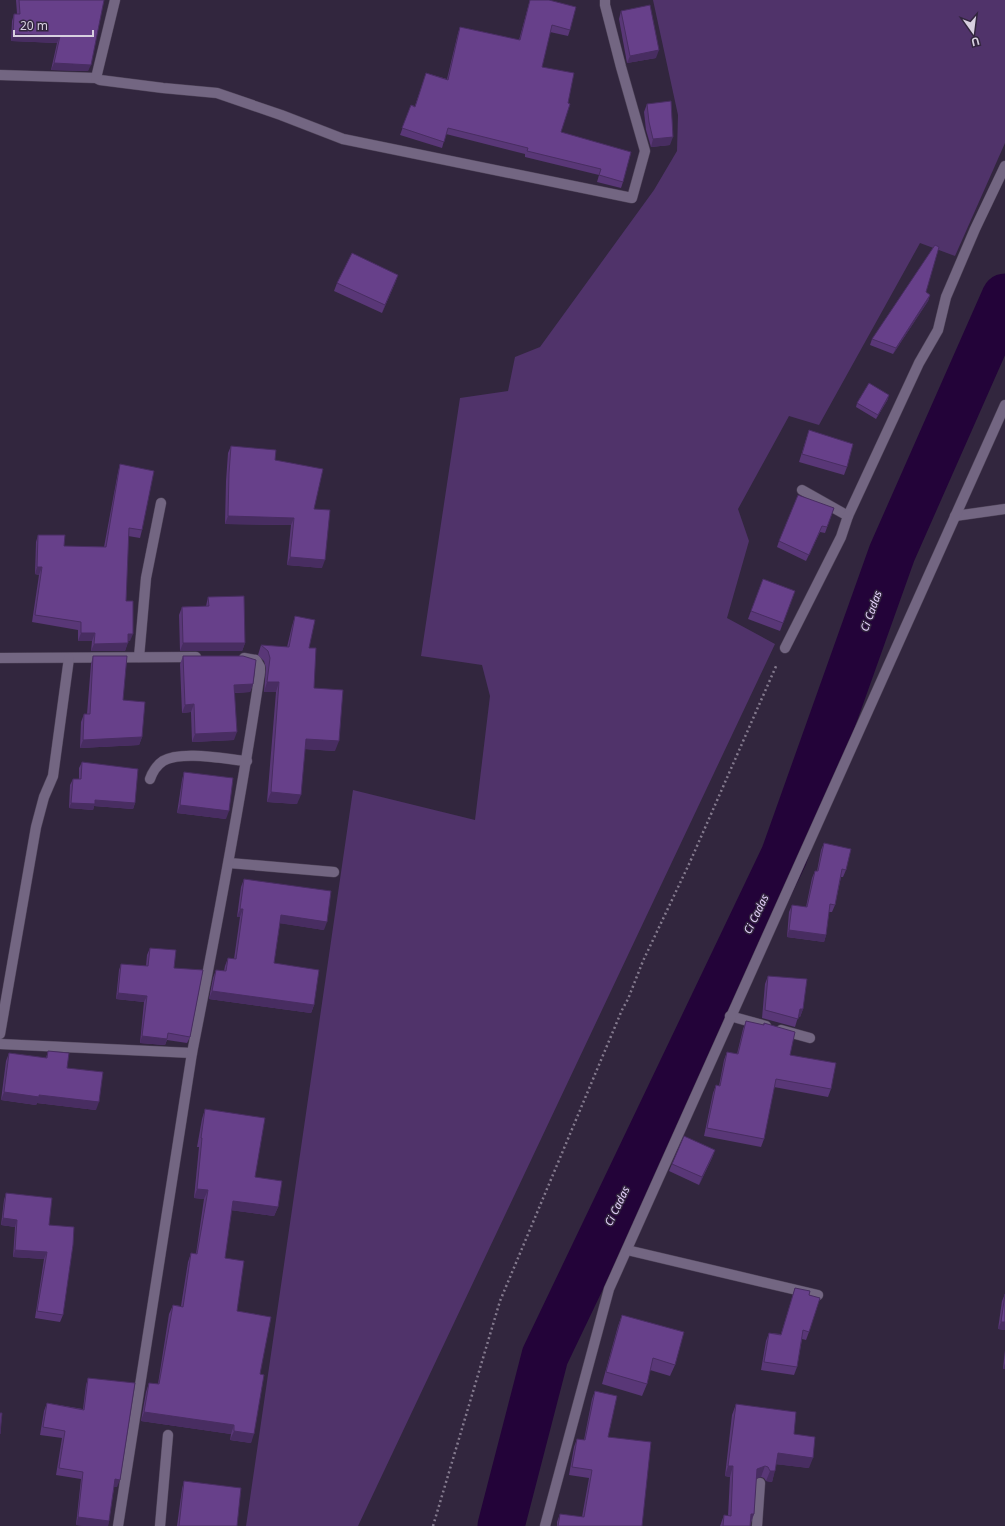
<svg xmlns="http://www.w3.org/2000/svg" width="1005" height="1526" viewBox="0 0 1005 1526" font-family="'Noto Sans',sans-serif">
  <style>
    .green { fill: #50336a }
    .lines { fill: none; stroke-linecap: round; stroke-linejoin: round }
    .river { stroke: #230339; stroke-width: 47 }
    .minor-casing { stroke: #4f4459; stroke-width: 11 }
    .path { stroke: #847a8e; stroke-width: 2.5; stroke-dasharray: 2 3; stroke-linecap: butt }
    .minor { stroke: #736682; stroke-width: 10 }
    .wall { fill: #593777 }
    .shaded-wall { fill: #482d61 }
    .building { fill: #67408a; stroke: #482d61 }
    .labels { text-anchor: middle; stroke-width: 3; stroke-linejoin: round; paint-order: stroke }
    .water-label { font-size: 11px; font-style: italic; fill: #e6d2fd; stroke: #32263e }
  </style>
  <rect width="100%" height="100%" fill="#32263e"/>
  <polygon class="green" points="653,0 1005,0 1005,143 955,256 920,243 819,425 789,416 738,509 749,541 727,618 775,644 358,1526 246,1526 353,790 475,820 490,696 482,665 421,656 460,398 508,391 515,357 540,347 654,190 677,151 678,115"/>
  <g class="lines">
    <polyline class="river" points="501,1526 545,1356 784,856 892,553 1005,297"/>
    <defs>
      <g id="minor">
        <polyline points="0,75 96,78 100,80 163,88 217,93 281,115 343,139 632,198 645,151 621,67 605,5 605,0"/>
        <polyline points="96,78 115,0"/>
        <polyline points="802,490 848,516"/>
        <polyline points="955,516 1005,509"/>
        <polyline points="785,648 841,537 848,516 919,363 938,330 946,297 975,229 1005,166"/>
        <polyline points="139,657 146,578 161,503"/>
        <polyline points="0,658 196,657"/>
        <path d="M150 779C152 773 157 765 163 761 181 750 225 759 247 761"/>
        <polyline points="229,863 334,872"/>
        <polyline points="730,1016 766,1026"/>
        <polyline points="781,1030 810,1038"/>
        <polyline points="0,1034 36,827 44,797 53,776 69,658"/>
        <polyline points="0,1044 192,1053 118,1526"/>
        <path d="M192 1053C217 926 241 800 260 672V667L256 660 244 658"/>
        <polyline points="627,1250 818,1295"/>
        <polyline points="160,1526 168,1435"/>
        <polyline points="545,1526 609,1289 1005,405"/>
        <polyline points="757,1526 760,1483"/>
      </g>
    </defs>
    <use href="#minor" class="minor-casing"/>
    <polyline class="path" points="433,1526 500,1301 622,1010 628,999 643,961 690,862 777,664"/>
    <use href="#minor" class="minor"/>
  </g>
  <g class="wall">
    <polygon points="16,0 104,0 88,71 51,70 57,43 11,41 12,21 14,14 17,14"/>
    <polygon points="530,0 549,0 570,30 568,36 550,32 542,67 561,132 623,182 621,188 597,182 599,175 525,157 525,154 446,134 442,148 400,135 411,105 415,106 426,73 447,79 458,33 460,27 519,40"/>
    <polygon points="621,11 656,58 627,63 619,19"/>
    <polygon points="647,104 670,145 651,147 646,130 644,112"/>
    <polygon points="398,275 395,283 382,313 334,291 337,283"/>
    <polygon points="926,292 930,295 928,301 893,354 870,345 872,339"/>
    <polygon points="888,399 876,419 856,407 857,403"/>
    <polygon points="809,430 847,467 844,475 799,462"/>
    <polygon points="231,446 275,460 314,509 322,568 287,565 291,525 225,524 226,481 228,453"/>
    <polygon points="120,464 142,530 140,538 128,536 126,601 130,641 128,641 125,651 91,651 92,641 78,641 78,630 32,622 39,575 35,574 36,542 38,535 64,546 104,547 118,472"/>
    <polygon points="834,508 825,533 820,532 806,561 777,547 779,541"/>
    <polygon points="763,579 795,591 780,631 748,619"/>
    <polygon points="208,597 245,643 242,651 180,651 179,615 182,607 206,606"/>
    <polygon points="295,616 309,648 314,688 335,751 305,749 297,804 267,802 276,692 264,692 266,668 264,661 258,655 261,645 287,647 292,626"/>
    <polygon points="93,656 123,700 142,737 139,745 80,748 81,722 84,714 87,714 91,664"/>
    <polygon points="183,656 253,684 250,692 235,693 234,740 192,742 191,712 182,713 180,664"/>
    <polygon points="82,762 135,803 133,809 94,806 93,810 69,808 70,785 73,779 79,779 79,768"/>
    <polygon points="184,772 226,819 177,813 182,780"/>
    <polygon points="824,843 846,870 843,877 841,877 835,905 832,912 829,912 826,935 824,942 787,937 789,912 792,905 806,907 812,878 815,871 817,871 821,850"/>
    <polygon points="244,879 324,930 280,923 274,963 314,1005 311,1013 209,999 213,978 216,970 224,971 225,966 228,958 234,959 240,917 237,917 241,887"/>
    <polygon points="150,948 174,968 190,1037 187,1043 167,1040 165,1045 140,1043 144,1002 116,999 119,970 121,964 146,966 147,955"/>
    <polygon points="768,976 803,1009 800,1017 798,1017 795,1027 762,1018 765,984"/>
    <polygon points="746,1021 763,1025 764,1023 790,1055 831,1089 828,1097 774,1087 764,1139 761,1147 704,1136 713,1093 716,1085 719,1086 724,1060 727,1052 737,1054 743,1029"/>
    <polygon points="48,1051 67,1068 96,1110 37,1103 36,1105 1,1100 6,1061 9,1053 46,1058"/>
    <polygon points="205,1109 255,1177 278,1207 274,1216 231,1210 225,1258 237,1311 260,1374 251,1443 230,1440 231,1434 141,1421 146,1392 149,1383 158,1384 169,1314 173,1305 181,1306 188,1262 191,1253 196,1254 204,1199 194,1198 199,1147 197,1147 202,1119"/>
    <polygon points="715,1150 712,1158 699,1185 669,1171 672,1164"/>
    <polygon points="6,1193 49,1225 63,1315 60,1322 35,1318 44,1259 13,1257 15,1227 1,1225 4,1200"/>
    <polygon points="795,1288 809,1295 809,1332 806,1340 802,1339 797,1367 794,1375 761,1370 766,1341 769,1333 781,1334"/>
    <polygon points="1005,1294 1005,1330 998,1329 1002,1301"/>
    <polygon points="622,1315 675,1365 670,1376 650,1370 647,1384 642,1396 602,1384 618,1326"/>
    <polygon points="1005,1350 1005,1369 1003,1369"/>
    <polygon points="88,1378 117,1487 114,1487 108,1526 87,1526 76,1525 81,1479 56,1475 62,1438 40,1435 44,1411 47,1403 83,1409 86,1385"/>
    <polygon points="595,1391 608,1437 642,1526 557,1526 557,1522 560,1514 582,1517 589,1478 569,1475 574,1447 577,1439 584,1440 592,1399"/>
    <polygon points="736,1404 794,1434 809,1468 776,1464 772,1482 766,1481 764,1478 761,1477 756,1478 754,1514 750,1526 720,1526 724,1515 728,1516 730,1477 725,1476 732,1415"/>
    <polygon points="184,1481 237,1526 177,1526 182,1489"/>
  </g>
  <g class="shaded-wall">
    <polygon points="13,34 60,36 57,43 11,41"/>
    <polygon points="659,50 656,58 627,63 630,56"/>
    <polygon points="54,63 91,65 88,71 51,70"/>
    <polygon points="673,137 670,145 651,147 653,139"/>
    <polygon points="398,275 395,283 382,313 385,305"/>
    <polygon points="930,295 928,301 893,354 896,348"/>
    <polygon points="889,395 888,399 876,419 878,415"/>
    <polygon points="228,516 294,518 291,525 225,524"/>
    <polygon points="290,557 325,560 322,568 287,565"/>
    <polygon points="37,567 42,567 39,575 35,574"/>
    <polygon points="81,633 95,633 92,641 78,641"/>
    <polygon points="128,634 133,634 130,641 126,641"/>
    <polygon points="128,643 125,651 91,651 94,644"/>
    <polygon points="183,643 245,643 242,651 180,651"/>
    <polygon points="267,682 279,682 276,692 264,692"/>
    <polygon points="253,684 250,692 232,693 234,685"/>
    <polygon points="194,704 191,712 182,713 185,705"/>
    <polygon points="237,732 234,740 192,742 195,734"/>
    <polygon points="142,737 139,745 80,748 83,740"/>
    <polygon points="306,739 339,741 335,751 303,749"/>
    <polygon points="271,792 301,795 297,804 267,802"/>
    <polygon points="95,800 135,803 133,809 94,806 93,810 69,808 71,803"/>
    <polygon points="180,805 229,811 226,819 177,813"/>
    <polygon points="240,909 243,909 240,917 237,917"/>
    <polygon points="281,915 327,922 324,930 278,923"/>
    <polygon points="789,930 826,935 824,942 787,937"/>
    <polygon points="212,991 314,1005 311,1013 209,999"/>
    <polygon points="118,993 147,996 144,1002 116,999"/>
    <polygon points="800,1009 803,1009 800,1017 797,1017"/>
    <polygon points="142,1036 167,1039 165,1045 140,1043"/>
    <polygon points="4,1092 39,1095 99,1102 96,1110 37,1103 36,1105 1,1100"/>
    <polygon points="715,1150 712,1158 699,1185 702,1177"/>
    <polygon points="197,1189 208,1190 204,1199 194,1198"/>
    <polygon points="233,1201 278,1207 274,1216 229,1210"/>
    <polygon points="3,1218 17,1220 15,1227 1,1225"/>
    <polygon points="15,1250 47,1252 44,1259 13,1257"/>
    <polygon points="1001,1322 1005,1322 1005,1330 998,1329"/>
    <polygon points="1005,1363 1005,1369 1003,1369"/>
    <polygon points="144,1412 234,1425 231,1434 141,1421"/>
    <polygon points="234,1431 254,1434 251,1443 230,1440"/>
    <polygon points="778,1453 813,1458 809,1468 774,1464"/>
    <polygon points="728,1466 733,1466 730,1477 725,1476"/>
    <polygon points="765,1466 761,1477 753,1480 757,1469"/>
    <polygon points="770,1471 775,1471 772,1482 766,1481"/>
    <polygon points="115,1479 120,1480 117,1487 112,1487"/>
    <polygon points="751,1514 754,1514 750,1524"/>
    <polygon points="78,1517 109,1521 108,1526 87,1526 76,1525"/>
  </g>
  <g class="building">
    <polygon points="19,0 104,0 91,65 54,63 60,36 13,34 14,14 20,14"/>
    <polygon points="530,0 549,0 576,7 570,30 552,25 542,67 574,73 568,103 570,104 561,132 631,152 623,182 599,175 601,169 527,151 528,148 448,128 444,142 402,128 411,105 415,107 426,73 448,80 460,27 520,40"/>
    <polygon points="650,5 659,50 630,56 621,11"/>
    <polygon points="671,101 673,137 653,139 649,122 647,104"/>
    <polygon points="935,245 939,247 926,292 930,295 896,348 872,339"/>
    <polygon points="352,253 398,275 385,305 337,283"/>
    <polygon points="869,383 889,395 878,415 857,403"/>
    <polygon points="809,430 853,444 847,467 802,454"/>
    <polygon points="231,446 276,450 275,460 323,469 314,509 330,510 325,560 290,557 294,518 228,516 229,473"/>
    <polygon points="120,464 154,471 142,530 129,528 126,601 133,601 133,634 128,634 128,643 94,644 95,633 81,633 81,622 35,615 42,567 37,567 38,535 65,535 64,546 106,547"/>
    <polygon points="798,495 834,508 827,527 822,526 809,555 779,541"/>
    <polygon points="763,579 795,591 783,623 751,611"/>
    <polygon points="244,596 245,643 183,643 182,607 209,606 208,597"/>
    <polygon points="295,616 315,620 309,648 316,648 314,688 343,690 339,741 306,739 301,795 271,792 279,682 267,682 270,658 268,651 261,645 289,647"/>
    <polygon points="93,656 127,656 123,700 145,702 142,737 83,740 84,714 90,714"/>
    <polygon points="183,656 243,656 256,660 253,684 234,685 237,732 195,734 194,704 185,705"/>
    <polygon points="82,762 138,769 135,803 95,800 95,804 71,803 73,779 81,779"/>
    <polygon points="184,772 233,778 229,811 180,805"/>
    <polygon points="824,843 851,849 846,870 842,869 835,905 830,904 826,935 789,930 792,905 807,907 815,871 818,871"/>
    <polygon points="244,879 331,891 327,922 281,915 274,963 319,970 314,1005 212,991 216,970 226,971 228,958 236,959 243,909 240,909"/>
    <polygon points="150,948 176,950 174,968 203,970 190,1037 168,1033 167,1039 142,1036 147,996 118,993 121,964 148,966"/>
    <polygon points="768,976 807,979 803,1009 800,1009 798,1019 765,1010"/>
    <polygon points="746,1021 764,1025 764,1023 795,1032 790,1055 836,1063 831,1089 776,1079 764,1139 707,1128 716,1085 720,1086 727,1052 738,1054"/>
    <polygon points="48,1051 69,1053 67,1068 103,1072 99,1102 39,1095 39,1097 4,1092 9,1053 47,1058"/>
    <polygon points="205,1109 265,1118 255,1177 282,1181 278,1207 233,1201 225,1258 244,1261 237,1311 271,1317 260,1374 264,1375 254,1434 234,1431 234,1425 144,1412 149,1383 159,1384 173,1305 183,1307 191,1253 197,1254 208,1190 197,1189 202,1138 201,1138"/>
    <polygon points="684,1136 715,1150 702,1177 672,1164"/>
    <polygon points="6,1193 52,1198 49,1225 74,1227 73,1245 63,1315 37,1311 47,1252 15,1250 17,1220 3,1218"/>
    <polygon points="795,1288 810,1291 809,1295 820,1298 809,1332 803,1330 797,1367 764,1362 769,1333 781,1335"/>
    <polygon points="1005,1294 1005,1322 1001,1322"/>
    <polygon points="622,1315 684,1332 675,1365 653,1358 647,1384 606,1372"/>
    <polygon points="88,1378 135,1383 120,1480 115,1479 109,1521 78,1517 83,1472 59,1468 65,1431 43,1427 47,1403 84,1410"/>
    <polygon points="595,1391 617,1396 608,1437 651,1442 642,1526 558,1526 560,1514 584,1517 592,1470 572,1467 577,1439 585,1440"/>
    <polygon points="736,1404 796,1412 794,1434 815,1437 813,1458 778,1453 775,1471 770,1471 768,1467 765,1466 757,1469 754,1514 751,1514 750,1526 723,1526 724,1515 731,1516 733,1466 728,1466"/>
    <polygon points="0,1413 2,1413 0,1434"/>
    <polygon points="184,1481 241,1488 237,1526 179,1526"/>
  </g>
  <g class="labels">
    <g class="water-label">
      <text transform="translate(871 611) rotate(-70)" y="4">Ci Cadas</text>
      <text transform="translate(756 914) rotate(-64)" y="4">Ci Cadas</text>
      <text transform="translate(617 1206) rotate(-64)" y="4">Ci Cadas</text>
    </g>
  </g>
  <g transform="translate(973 32) rotate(166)" stroke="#32263e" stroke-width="3" paint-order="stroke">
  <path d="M0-3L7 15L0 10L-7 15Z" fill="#d8d0e0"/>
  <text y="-6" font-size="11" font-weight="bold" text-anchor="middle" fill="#d8d0e0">U</text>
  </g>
  <path d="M14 30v6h79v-6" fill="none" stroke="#d8d0e0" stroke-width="2"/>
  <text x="20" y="30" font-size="12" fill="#d8d0e0" stroke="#32263e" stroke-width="3" paint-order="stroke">20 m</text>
</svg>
